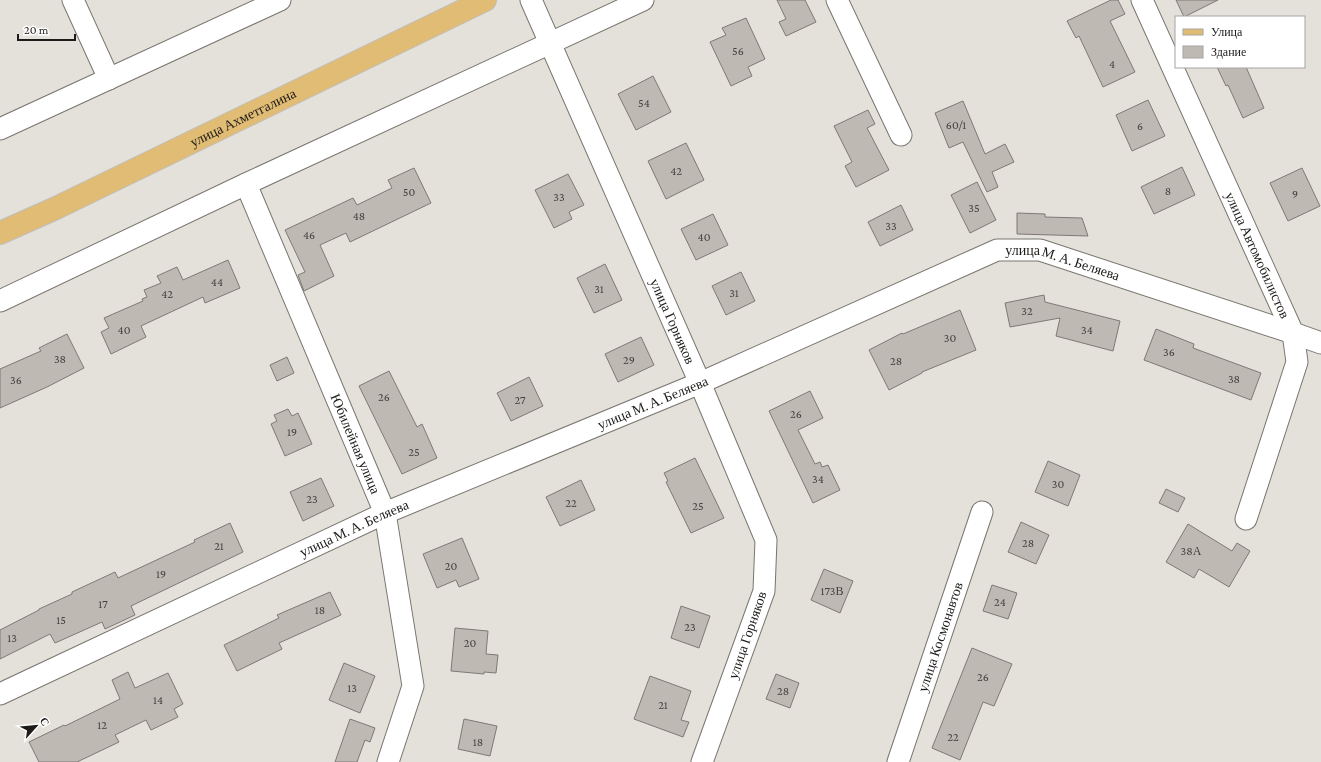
<svg xmlns="http://www.w3.org/2000/svg" width="1321" height="762" viewBox="0 0 1321 762" font-family="'Crimson Pro',serif">
  <style>
    .building { fill: #beb9b3; stroke: #7e7974 }
    .lines { fill: none; stroke-linecap: round; stroke-linejoin: round }
    .minor-casing { stroke: #79756f; stroke-width: 23 }
    .major-casing { stroke: #c0bfbf; stroke-width: 24 }
    .minor { stroke: #fff; stroke-width: 21 }
    .major { stroke: #e0bc74; stroke-width: 22 }
    .labels { text-anchor: middle; stroke-width: 3; stroke-linejoin: round; paint-order: stroke }
    .number-label { font-size: 12px; fill: #454240 }
    .street-label { font-size: 14px; fill: #1d1b19; stroke: #fff }
  </style>
  <rect width="100%" height="100%" fill="#e4e0da"/>
  <g class="building">
    <polygon points="777,0 805,0 816,22 786,36 779,22 786,19"/>
    <polygon points="1111,0 1118,0 1125,14 1110,21 1135,72 1103,87 1079,36 1076,38 1067,21"/>
    <polygon points="1176,0 1218,0 1184,17"/>
    <polygon points="746,18 765,59 748,67 752,76 731,86 710,42 726,35 722,28"/>
    <polygon points="1217,67 1246,67 1264,108 1243,118 1228,85 1226,86"/>
    <polygon points="653,76 671,112 636,130 618,94"/>
    <polygon points="1148,100 1165,136 1132,151 1116,115"/>
    <polygon points="963,101 985,154 1005,144 1014,162 992,172 998,187 987,192 963,142 949,148 935,113"/>
    <polygon points="868,110 875,124 867,128 889,170 856,187 845,166 852,162 834,126"/>
    <polygon points="686,143 704,180 666,199 648,161"/>
    <polygon points="1182,167 1195,195 1154,214 1141,187"/>
    <polygon points="414,168 431,203 350,242 346,233 320,245 334,276 304,291 298,275 305,272 285,230 353,198 357,205 392,188 388,180"/>
    <polygon points="1302,168 1320,206 1288,221 1270,183"/>
    <polygon points="568,174 584,205 569,212 572,219 554,228 535,190"/>
    <polygon points="977,182 996,220 970,233 951,195"/>
    <polygon points="901,205 913,230 880,246 868,222"/>
    <polygon points="1017,213 1045,214 1045,217 1082,218 1088,236 1017,234"/>
    <polygon points="713,214 728,245 696,260 681,229"/>
    <polygon points="228,260 240,288 205,303 203,297 141,326 146,337 111,354 101,332 109,328 104,318 143,301 142,299 147,297 144,290 161,283 157,276 177,267 183,280"/>
    <polygon points="605,264 622,300 594,313 577,278"/>
    <polygon points="741,272 755,301 726,315 712,286"/>
    <polygon points="1044,295 1045,302 1120,321 1113,351 1056,336 1060,318 1010,327 1005,303"/>
    <polygon points="960,310 976,350 922,372 922,373 889,390 869,350 902,333 903,334"/>
    <polygon points="1156,329 1194,344 1193,348 1261,373 1251,400 1144,360"/>
    <polygon points="67,334 84,368 47,387 0,408 0,369 41,351 39,348"/>
    <polygon points="641,337 654,365 618,382 605,354"/>
    <polygon points="287,357 294,373 277,381 270,365"/>
    <polygon points="389,371 417,427 422,424 437,458 402,474 359,386"/>
    <polygon points="529,377 543,406 511,421 497,393"/>
    <polygon points="810,391 823,418 798,430 815,464 820,462 822,467 828,465 840,490 813,503 769,411"/>
    <polygon points="288,409 292,416 298,413 312,444 285,456 271,424 277,421 274,415"/>
    <polygon points="695,458 724,518 691,533 666,482 668,481 664,473"/>
    <polygon points="1048,461 1080,475 1068,506 1035,492"/>
    <polygon points="321,478 334,506 303,521 290,492"/>
    <polygon points="581,480 595,510 560,526 546,497"/>
    <polygon points="1166,489 1185,498 1178,512 1159,503"/>
    <polygon points="1021,522 1049,535 1036,564 1008,552"/>
    <polygon points="230,523 243,552 131,606 135,615 105,629 102,622 55,643 50,634 0,659 0,630 39,610 39,609 72,594 72,592 115,572 118,578 195,542 194,540"/>
    <polygon points="1188,524 1232,551 1237,543 1250,551 1229,587 1199,569 1194,578 1166,562"/>
    <polygon points="462,538 479,579 459,587 456,580 437,588 423,554"/>
    <polygon points="824,569 853,581 840,613 811,600"/>
    <polygon points="992,585 1017,593 1008,619 983,611"/>
    <polygon points="330,592 341,615 279,643 282,649 237,671 224,645 279,618 277,615"/>
    <polygon points="681,606 710,616 699,648 671,638"/>
    <polygon points="455,628 488,631 486,654 498,655 496,673 484,672 484,674 451,671"/>
    <polygon points="972,648 1012,664 994,706 983,702 960,760 932,748"/>
    <polygon points="344,663 375,676 360,713 329,700"/>
    <polygon points="128,672 135,688 168,673 183,704 174,709 178,717 151,730 146,720 115,735 119,742 77,762 39,762 29,742 64,725 65,726 120,699 112,680"/>
    <polygon points="776,674 799,683 790,708 766,699"/>
    <polygon points="650,676 691,691 681,720 689,722 683,737 634,719"/>
    <polygon points="350,719 375,728 370,742 365,740 357,762 335,762"/>
    <polygon points="464,719 497,726 490,756 458,749"/>
  </g>
  <g class="lines">
    <defs>
      <g id="minor">
        <polyline points="73,0 109,79"/>
        <path id="s1" d="M531 0 700 383 766 540 764 591 702 762"/>
        <polyline points="837,0 901,135"/>
        <path id="s2" d="M1142 0 1293 333 1297 362 1246 519"/>
        <polyline points="0,129 280,0"/>
        <path id="s3" d="M246 184 385 513 413 686 388 762"/>
        <polyline points="0,301 246,184 643,0"/>
        <path id="s4" d="M0 694 385 513 700 383 997 250H1040L1293 333 1321 343"/>
        <path id="s5" d="M898 762 982 512"/>
      </g>
      <g id="major">
        <path id="s6" d="M0 233 56 208 485 0"/>
      </g>
    </defs>
    <use href="#minor" class="minor-casing"/>
    <use href="#major" class="major-casing"/>
    <use href="#minor" class="minor"/>
    <use href="#major" class="major"/>
  </g>
  <g class="labels">
    <g class="number-label">
      <text x="738" y="55">56</text>
      <text x="1112" y="68">4</text>
      <text x="644" y="107">54</text>
      <text x="956" y="129">60/1</text>
      <text x="1140" y="130">6</text>
      <text x="676" y="175">42</text>
      <text x="1168" y="195">8</text>
      <text x="409" y="196">50</text>
      <text x="1295" y="198">9</text>
      <text x="559" y="201">33</text>
      <text x="974" y="212">35</text>
      <text x="359" y="220">48</text>
      <text x="891" y="230">33</text>
      <text x="309" y="239">46</text>
      <text x="704" y="241">40</text>
      <text x="217" y="286">44</text>
      <text x="599" y="293">31</text>
      <text x="734" y="297">31</text>
      <text x="167" y="298">42</text>
      <text x="1027" y="315">32</text>
      <text x="124" y="334">40</text>
      <text x="1087" y="334">34</text>
      <text x="950" y="342">30</text>
      <text x="1169" y="356">36</text>
      <text x="60" y="363">38</text>
      <text x="629" y="364">29</text>
      <text x="896" y="365">28</text>
      <text x="1234" y="383">38</text>
      <text x="16" y="384">36</text>
      <text x="384" y="401">26</text>
      <text x="520" y="404">27</text>
      <text x="796" y="418">26</text>
      <text x="292" y="436">19</text>
      <text x="414" y="456">25</text>
      <text x="818" y="483">34</text>
      <text x="1058" y="488">30</text>
      <text x="312" y="503">23</text>
      <text x="571" y="507">22</text>
      <text x="698" y="510">25</text>
      <text x="1028" y="547">28</text>
      <text x="219" y="550">21</text>
      <text x="1191" y="555">38А</text>
      <text x="451" y="570">20</text>
      <text x="161" y="578">19</text>
      <text x="832" y="595">173В</text>
      <text x="1000" y="606">24</text>
      <text x="103" y="608">17</text>
      <text x="320" y="614">18</text>
      <text x="61" y="624">15</text>
      <text x="690" y="631">23</text>
      <text x="12" y="642">13</text>
      <text x="470" y="647">20</text>
      <text x="983" y="681">26</text>
      <text x="352" y="692">13</text>
      <text x="783" y="695">28</text>
      <text x="158" y="704">14</text>
      <text x="663" y="709">21</text>
      <text x="102" y="729">12</text>
      <text x="953" y="741">22</text>
      <text x="478" y="746">18</text>
    </g>
    <g class="street-label">
      <text dy="5" stroke="none"><textPath href="#s6" startOffset="269">улица Ахметгалина</textPath></text>
      <text dy="5" stroke="none"><textPath href="#s2" startOffset="280">улица Автомобилистов</textPath></text>
      <text dy="5" stroke="none"><textPath href="#s4" startOffset="1159">улица М. А. Беляева</textPath></text>
      <text dy="5" stroke="none"><textPath href="#s1" startOffset="351">улица Горняков</textPath></text>
      <text dy="5" stroke="none"><textPath href="#s4" startOffset="715">улица М. А. Беляева</textPath></text>
      <text dy="5" stroke="none"><textPath href="#s3" startOffset="282">Юбилейная улица</textPath></text>
      <text dy="5" stroke="none"><textPath href="#s4" startOffset="391">улица М. А. Беляева</textPath></text>
      <text transform="translate(747 635) rotate(-71)" y="5">улица Горняков</text>
      <text dy="5" stroke="none"><textPath href="#s5" startOffset="132">улица Космонавтов</textPath></text>
    </g>
  </g>
  <rect x="1175" y="16" width="130" height="52" fill="#ffffff" stroke="#a5a4a3"/>
  <rect x="1183" y="29" width="20" height="6" fill="#e0bc74" stroke="#a5a4a3"/>
  <text x="1211" y="36" font-size="12" fill="#1d1b19">Улица</text>
  <rect x="1183" y="46" width="20" height="12" fill="#beb9b3" stroke="#a5a4a3"/>
  <text x="1211" y="56" font-size="12" fill="#1d1b19">Здание</text>
  <g transform="translate(36 726) rotate(63)" stroke="#ffffff" stroke-width="3" paint-order="stroke">
  <path d="M0-3L7 15L0 10L-7 15Z" fill="#1d1b19"/>
  <text y="-6" font-size="11" font-weight="bold" text-anchor="middle" fill="#1d1b19">С</text>
  </g>
  <path d="M18 34v6h57v-6" fill="none" stroke="#1d1b19" stroke-width="2"/>
  <text x="24" y="34" font-size="12" fill="#1d1b19" stroke="#ffffff" stroke-width="3" paint-order="stroke">20 m</text>
</svg>
